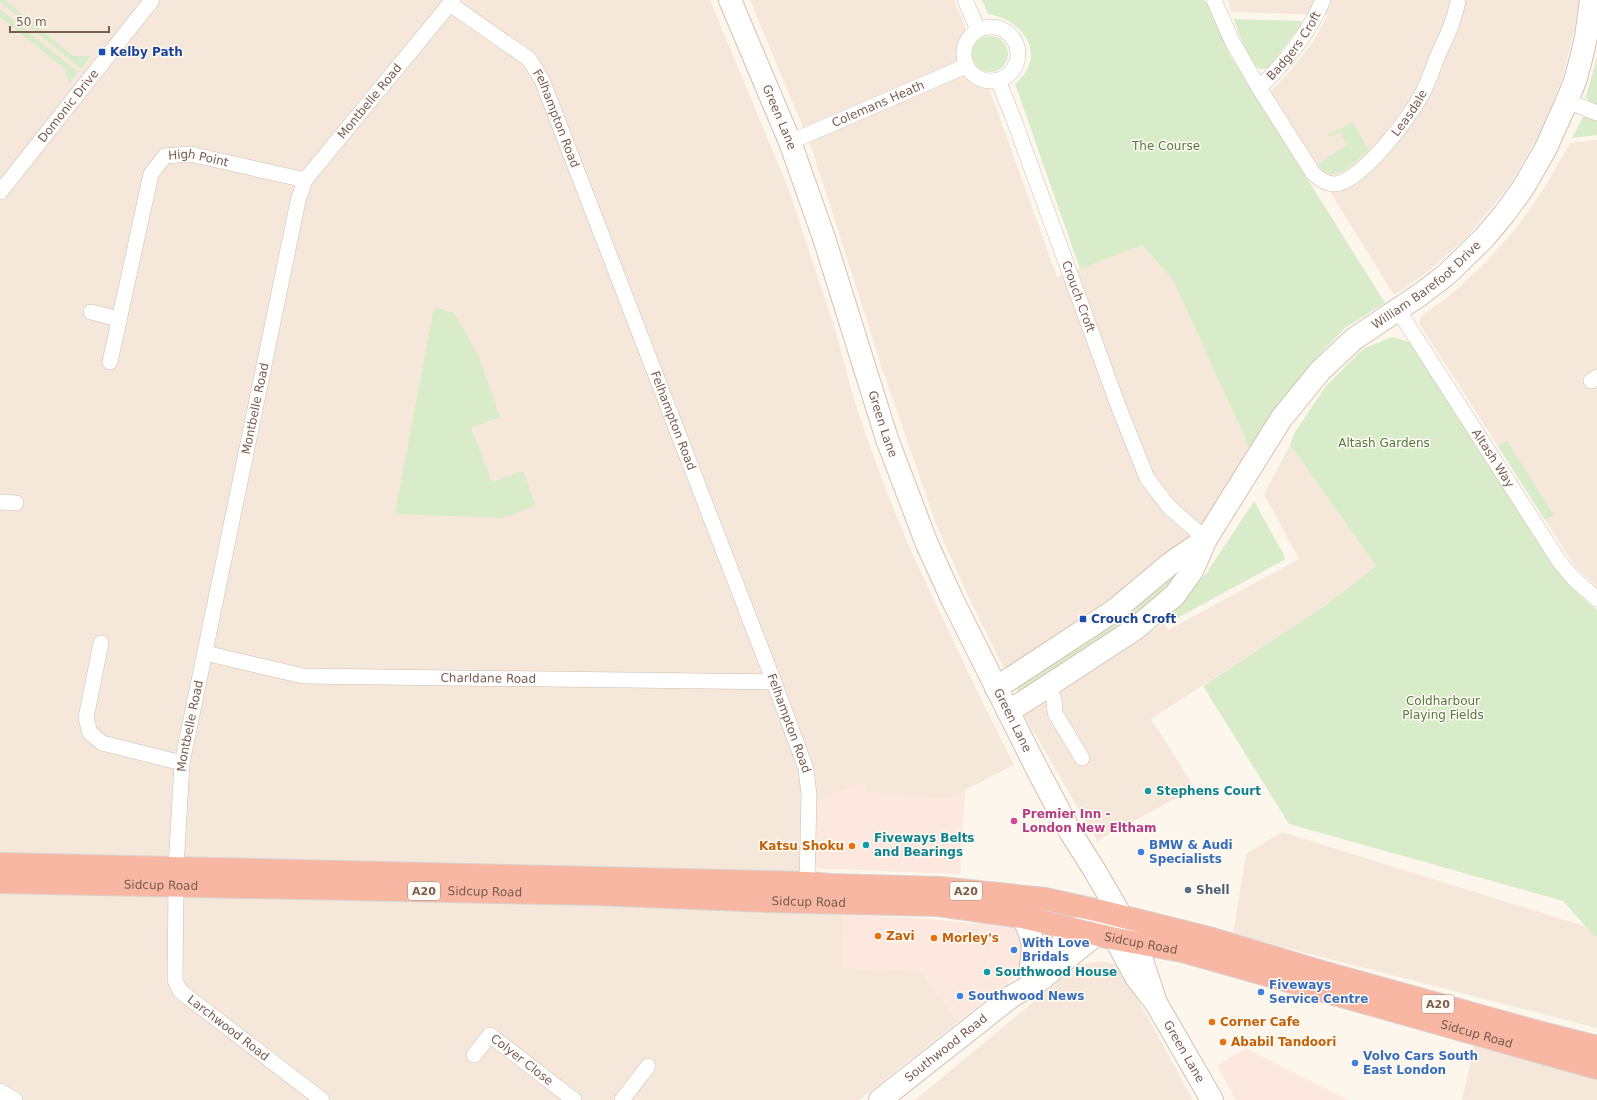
<svg xmlns="http://www.w3.org/2000/svg" width="1597" height="1100" viewBox="0 0 1597 1100" font-family="'DejaVu Sans',sans-serif">
  <style>
    .residential { fill: #f5e8da }
    .commercial { fill: #fde8e0 }
    .green { fill: #d8ecc9 }
    .lines { fill: none; stroke-linecap: round; stroke-linejoin: round }
    .street-casing { stroke: #d1beb0; stroke-width: 16 }
    .secondary-casing { stroke: #d6c0b0; stroke-width: 24 }
    .highway-casing { stroke: #dad1cd; stroke-width: 24 }
    .street { stroke: #fff; stroke-width: 15 }
    .secondary { stroke: #fff; stroke-width: 22 }
    .highway { stroke: #f7b7a3; stroke-width: 22 }
    .transit-dot { fill: #1a4fb4; stroke: #fffaf3; stroke-width: 1.5 }
    .culture-dot { fill: #0f9aa8; stroke: #fffaf3; stroke-width: 1.5 }
    .hotel-dot { fill: #d1479c; stroke: #fffaf3; stroke-width: 1.5 }
    .food-dot { fill: #e8710a; stroke: #fffaf3; stroke-width: 1.5 }
    .shop-dot { fill: #3f7fe0; stroke: #fffaf3; stroke-width: 1.5 }
    .service-dot { fill: #5c6f8a; stroke: #fffaf3; stroke-width: 1.5 }
    .labels { text-anchor: middle; stroke-width: 3; stroke-linejoin: round; paint-order: stroke }
    .shield { fill: #fffaf3; stroke: #a28b7f; stroke-width: 1 }
    .shield-label { font-size: 11px; font-weight: bold; fill: #7a5c4d }
    .street-label { font-size: 12px; fill: #7a5c4d; stroke: #fffaf3 }
    .transit-label { font-size: 12px; font-weight: bold; fill: #164399; stroke: #fffaf3; text-anchor: start }
    .park-label { font-size: 12px; fill: #537a41; stroke: #fffaf3 }
    .culture-label { font-size: 12px; font-weight: bold; fill: #0d838f; stroke: #fffaf3; text-anchor: start }
    .hotel-label { font-size: 12px; font-weight: bold; fill: #b23c85; stroke: #fffaf3; text-anchor: start }
    .shop-label { font-size: 12px; font-weight: bold; fill: #366cbe; stroke: #fffaf3; text-anchor: start }
    .food-label { font-size: 12px; font-weight: bold; fill: #c56008; stroke: #fffaf3; text-anchor: start }
    .service-label { font-size: 12px; font-weight: bold; fill: #4e5e75; stroke: #fffaf3; text-anchor: start }
  </style>
  <rect width="100%" height="100%" fill="#fdf6ec"/>
  <g class="residential">
    <polygon points="0,0 710,0 789,190 835,329 857,410 887,493 911,551 978,693 1014,765 965,790 960,874 814,868 788,874 0,856"/>
    <polygon points="750,0 954,0 967,31 960,44 959,59 965,73 974,83 989,88 1057,277 1142,245 1173,280 1250,449 1208,516 1185,543 1114,604 1009,669 1003,667 969,598 936,524 881,365 812,149"/>
    <polygon points="1228,0 1579,0 1575,27 1562,79 1542,128 1511,183 1470,234 1430,270 1394,295 1269,93 1291,70 1312,43 1328,15 1231,12"/>
    <polygon points="1597,140 1597,587 1576,568 1419,323 1422,315 1448,297 1484,264 1518,226 1546,185 1570,143"/>
    <polygon points="1290,445 1376,566 1329,603 1151,719 1195,788 1097,841 1023,713 1125,650 1164,623 1168,630 1299,559 1264,494"/>
    <polygon points="1282,832 1597,930 1597,1028 1233,934 1246,854"/>
    <polygon points="0,888 815,910 843,915 927,919 978,924 989,921 1007,983 859,1100 0,1100"/>
    <polygon points="1101,961 1119,965 1193,1100 915,1100 1078,965"/>
    <polygon points="1475,1043 1597,1078 1597,1100 1462,1100"/>
  </g>
  <g class="commercial">
    <polygon points="864,782 868,792 948,798 965,790 960,874 814,868 818,799"/>
    <polygon points="843,915 927,919 978,924 989,921 1018,927 1025,932 1022,971 958,1021 927,981 923,972 842,968"/>
    <polygon points="1246,1048 1275,1063 1349,1100 1236,1100 1217,1065"/>
  </g>
  <g class="green">
    <polygon points="0,0 5,0 73,56 91,56 81,69 0,2"/>
    <path d="M982 0H1204L1225 25 1228 52 1385 303 1346 327 1315 359 1284 397 1250 449 1173 280 1142 245 1080 269 1015 84C1048 57 1025 20 988 14Z"/>
    <polygon points="0,9 78,72 69,83 65,69 0,17"/>
    <path d="M1234 19 1301 21 1302 24 1268 68C1266 68 1263 69 1261 69 1250 66 1237 29 1234 19Z"/>
    <circle cx="990" cy="54" r="18"/>
    <polygon points="1597,57 1597,105 1589,101 1586,97"/>
    <polygon points="1592,115 1597,117 1597,135 1572,138 1583,117"/>
    <path d="M1353 122 1369 150C1355 162 1333 188 1318 164L1347 145 1340 132 1329 137 1328 135Z"/>
    <polygon points="434,307 454,313 479,357 500,417 471,428 492,482 523,471 536,506 503,518 395,514"/>
    <path d="M1392 337 1410 342C1464 424 1513 510 1574 589L1585 600 1597 610V936H1594L1563 901 1289 824 1203 686 1329 603 1376 566 1290 445 1295 432 1326 386 1363 349Z"/>
    <polygon points="1507,441 1554,515 1545,520 1498,446"/>
    <polygon points="1254,501 1283,553 1285,557 1284,560 1174,620 1169,619 1208,571"/>
    <polygon points="1186,560 1188,563 1173,580 1134,618 1019,693 1015,686 1115,623 1150,596"/>
  </g>
  <g class="lines">
    <defs>
      <g id="street">
        <polyline points="965,0 978,30"/>
        <path id="s1" d="M1214 0 1232 41 1259 88 1313 173C1319 179 1326 184 1334 184 1360 184 1411 116 1422 94 1428 83 1432 71 1436 60 1444 41 1455 21 1458 0"/>
        <path id="s2" d="M450 4 529 59 542 80 774 682 806 769 809 795 807 883"/>
        <circle cx="991" cy="54" r="27"/>
        <path id="s3" d="M998 80 1014 120 1119 408 1147 478 1169 507 1206 539"/>
        <path id="s4" d="M1259 88C1286 62 1308 35 1323 0"/>
        <polyline points="1567,101 1597,113"/>
        <path id="s5" d="M790 142 966 66"/>
        <path id="s6" d="M0 192 152 0"/>
        <path id="s7" d="M1398 310 1559 561 1573 578 1597 599"/>
        <polyline points="91,312 119,319"/>
        <path id="s8" d="M110 362 151 174 165 156 190 154 305 180"/>
        <polyline points="1591,381 1597,377"/>
        <polyline points="0,502 16,503"/>
        <polyline points="101,643 86,718 90,733 102,743 182,763"/>
        <path id="s9" d="M205 653 303 676 774 682"/>
        <polyline points="1047,687 1054,699 1055,713 1082,758"/>
        <path id="s10" d="M176 868 182 763 298 201 305 180 453 0"/>
        <path id="s11" d="M176 886 175 980 180 991 322 1100"/>
        <path id="s12" d="M474 1055 490 1035 574 1100"/>
        <polyline points="0,1091 15,1100"/>
        <polyline points="622,1100 648,1066"/>
      </g>
      <g id="secondary">
        <path id="s13" d="M730 0 790 142 824 238 887 439 927 544 953 601 1037 769 1071 833 1095 871 1136 942 1156 1003"/>
        <polyline points="996,688 1115,610 1171,563 1206,539"/>
        <path id="s14" d="M1008 712 1135 629 1175 595 1192 571 1206 539 1281 419 1320 371 1354 339 1421 294 1446 275 1484 238 1505 213 1523 188 1545 150 1567 101 1575 81 1581 59 1586 37 1591 0"/>
        <path d="M1022 917C1035 939 1034 947 1030 972"/>
        <path id="s15" d="M1108 925 1136 977 1156 1003 1212 1100"/>
        <polyline points="1037,966 1100,911"/>
        <path id="s16" d="M880 1100 1012 996 1039 981 1120 915"/>
      </g>
      <g id="highway">
        <polyline points="0,864 807,883 830,885 940,888 1045,899 1100,911 1212,939 1322,972 1538,1032 1597,1047"/>
        <path id="s17" d="M0 882 597 894 768 901 939 905 1022 917 1116 939 1182 951 1597 1068"/>
      </g>
    </defs>
    <use href="#street" class="street-casing"/>
    <use href="#secondary" class="secondary-casing"/>
    <use href="#highway" class="highway-casing"/>
    <use href="#street" class="street"/>
    <use href="#secondary" class="secondary"/>
    <use href="#highway" class="highway"/>
  </g>
  <g class="transit-dot">
    <rect x="98" y="48" width="8" height="8" rx="2"/>
    <rect x="1079" y="615" width="8" height="8" rx="2"/>
  </g>
  <g class="culture-dot">
    <circle cx="1148" cy="791" r="4"/>
    <circle cx="866" cy="845" r="4"/>
    <circle cx="987" cy="972" r="4"/>
  </g>
  <circle class="hotel-dot" cx="1014" cy="821" r="4"/>
  <g class="food-dot">
    <circle cx="852" cy="846" r="4"/>
    <circle cx="878" cy="936" r="4"/>
    <circle cx="934" cy="938" r="4"/>
    <circle cx="1212" cy="1022" r="4"/>
    <circle cx="1223" cy="1042" r="4"/>
  </g>
  <g class="shop-dot">
    <circle cx="1141" cy="852" r="4"/>
    <circle cx="1014" cy="950" r="4"/>
    <circle cx="1261" cy="992" r="4"/>
    <circle cx="960" cy="996" r="4"/>
    <circle cx="1355" cy="1063" r="4"/>
  </g>
  <circle class="service-dot" cx="1188" cy="890" r="4"/>
  <g class="labels">
    <g class="shield">
      <rect x="408" y="882" width="32" height="18" rx="3"/>
      <rect x="950" y="882" width="32" height="18" rx="3"/>
      <rect x="1422" y="995" width="32" height="18" rx="3"/>
    </g>
    <g class="shield-label">
      <text x="424" y="895">A20</text>
      <text x="966" y="895">A20</text>
      <text x="1438" y="1008">A20</text>
    </g>
    <g class="street-label">
      <text dy="4" stroke="none"><textPath href="#s4" startOffset="55">Badgers Croft</textPath></text>
      <text dy="4" stroke="none"><textPath href="#s10" startOffset="803">Montbelle Road</textPath></text>
      <text dy="4" stroke="none"><textPath href="#s5" startOffset="96">Colemans Heath</textPath></text>
      <text dy="4" stroke="none"><textPath href="#s6" startOffset="110">Domonic Drive</textPath></text>
      <text dy="4" stroke="none"><textPath href="#s1" startOffset="330">Leasdale</textPath></text>
      <text dy="4" stroke="none"><textPath href="#s13" startOffset="127">Green Lane</textPath></text>
      <text dy="4" stroke="none"><textPath href="#s2" startOffset="162">Felhampton Road</textPath></text>
      <text dy="4" stroke="none"><textPath href="#s8" startOffset="249">High Point</textPath></text>
      <text dy="4" stroke="none"><textPath href="#s14" startOffset="609">William Barefoot Drive</textPath></text>
      <text dy="4" stroke="none"><textPath href="#s3" startOffset="231">Crouch Croft</textPath></text>
      <text dy="4" stroke="none"><textPath href="#s10" startOffset="467">Montbelle Road</textPath></text>
      <text dy="4" stroke="none"><textPath href="#s2" startOffset="486">Felhampton Road</textPath></text>
      <text dy="4" stroke="none"><textPath href="#s13" startOffset="451">Green Lane</textPath></text>
      <text dy="4" stroke="none"><textPath href="#s7" startOffset="176">Altash Way</textPath></text>
      <text dy="4" stroke="none"><textPath href="#s9" startOffset="286">Charldane Road</textPath></text>
      <text dy="4" stroke="none"><textPath href="#s13" startOffset="775">Green Lane</textPath></text>
      <text dy="4" stroke="none"><textPath href="#s2" startOffset="810">Felhampton Road</textPath></text>
      <text dy="4" stroke="none"><textPath href="#s10" startOffset="143">Montbelle Road</textPath></text>
      <text dy="4" stroke="none"><textPath href="#s17" startOffset="161">Sidcup Road</textPath></text>
      <text dy="4" stroke="none"><textPath href="#s17" startOffset="485">Sidcup Road</textPath></text>
      <text dy="4" stroke="none"><textPath href="#s17" startOffset="809">Sidcup Road</textPath></text>
      <text dy="4" stroke="none"><textPath href="#s17" startOffset="1145">Sidcup Road</textPath></text>
      <text dy="4" stroke="none"><textPath href="#s11" startOffset="167">Larchwood Road</textPath></text>
      <text dy="4" stroke="none"><textPath href="#s17" startOffset="1493">Sidcup Road</textPath></text>
      <text dy="4" stroke="none"><textPath href="#s16" startOffset="84">Southwood Road</textPath></text>
      <text dy="4" stroke="none"><textPath href="#s15" startOffset="148">Green Lane</textPath></text>
      <text dy="4" stroke="none"><textPath href="#s12" startOffset="66">Colyer Close</textPath></text>
    </g>
    <g class="transit-label">
      <text x="110" y="56">Kelby Path</text>
      <text x="1091" y="623">Crouch Croft</text>
    </g>
    <g class="park-label">
      <text x="1166" y="150">The Course</text>
      <text x="1384" y="447">Altash Gardens</text>
      <text x="1443" y="705">Coldharbour<tspan x="1443" dy="14">Playing Fields</tspan></text>
    </g>
    <g class="culture-label">
      <text x="1156" y="795">Stephens Court</text>
      <text x="874" y="842">Fiveways Belts<tspan x="874" dy="14">and Bearings</tspan></text>
      <text x="995" y="976">Southwood House</text>
    </g>
    <g class="hotel-label">
      <text x="1022" y="818">Premier Inn -<tspan x="1022" dy="14">London New Eltham</tspan></text>
    </g>
    <g class="shop-label">
      <text x="1149" y="849">BMW &amp; Audi<tspan x="1149" dy="14">Specialists</tspan></text>
      <text x="1022" y="947">With Love<tspan x="1022" dy="14">Bridals</tspan></text>
      <text x="1269" y="989">Fiveways<tspan x="1269" dy="14">Service Centre</tspan></text>
      <text x="968" y="1000">Southwood News</text>
      <text x="1363" y="1060">Volvo Cars South<tspan x="1363" dy="14">East London</tspan></text>
    </g>
    <g class="food-label">
      <text x="844" y="850" text-anchor="end">Katsu Shoku</text>
      <text x="886" y="940">Zavi</text>
      <text x="942" y="942">Morley's</text>
      <text x="1220" y="1026">Corner Cafe</text>
      <text x="1231" y="1046">Ababil Tandoori</text>
    </g>
    <g class="service-label">
      <text x="1196" y="894">Shell</text>
    </g>
  </g>
  <path d="M10 26v6h99v-6" fill="none" stroke="#7a5c4d" stroke-width="2"/>
  <text x="16" y="26" font-size="12" fill="#7a5c4d" stroke="#fffaf3" stroke-width="3" paint-order="stroke">50 m</text>
</svg>
